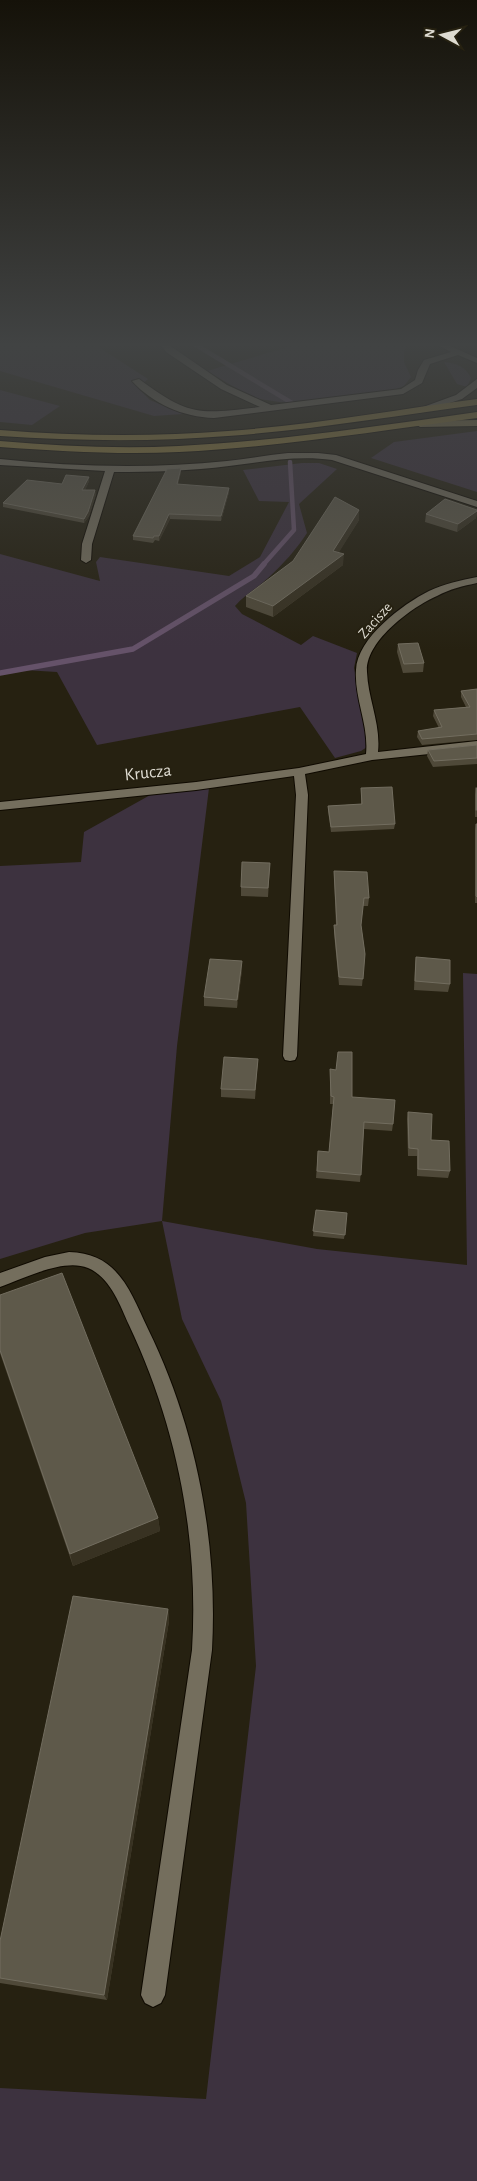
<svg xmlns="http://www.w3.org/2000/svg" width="477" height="2181" viewBox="0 0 477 2181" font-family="'Alegreya Sans',sans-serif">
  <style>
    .green { fill: #3d323f }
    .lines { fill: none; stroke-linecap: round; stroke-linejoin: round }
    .stream-far1 { stroke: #655269; stroke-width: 4.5 }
    .stream { stroke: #655269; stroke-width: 5.5 }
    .street-casing { stroke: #0f0a01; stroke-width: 2 }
    .secondary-casing { stroke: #0f0a01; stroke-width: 2 }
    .primary-casing { stroke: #0f0a01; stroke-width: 2 }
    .street { fill: #746e5d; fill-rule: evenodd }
    .secondary { fill: #85784e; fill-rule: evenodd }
    .primary { fill: #96823f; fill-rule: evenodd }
    .wall { fill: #4f4939 }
    .shaded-wall { fill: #383222 }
    .building { fill: #5e594a; stroke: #726d5f }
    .labels { text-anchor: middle; stroke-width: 4; stroke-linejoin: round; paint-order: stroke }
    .far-street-label { font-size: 15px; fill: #dedbd1; stroke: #262111 }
    .street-label { font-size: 18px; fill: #dedbd1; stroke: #262111 }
  </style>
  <rect width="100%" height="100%" fill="#262111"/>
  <g class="green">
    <polygon points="0,345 101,345 97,346 148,379 138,388 150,400 183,414 154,416 0,371"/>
    <polygon points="295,345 408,345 404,350 404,362 411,377 404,386 394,390 286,403 253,398 207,371"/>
    <path d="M444 362C456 363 466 367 471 378L467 387 457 384Z"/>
    <polygon points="0,390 60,406 32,425 0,422"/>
    <polygon points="477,431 477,492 371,458 394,442"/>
    <path d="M302 463H319L337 469 299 504 307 533C296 550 283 564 268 578 257 588 245 595 235 606L242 614 301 645 313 636 357 653 354 668 370 745 361 751 335 758 300 707 97 745 57 672 24 670 0 675V554L100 581 96 562 100 557 229 576 260 557 289 502 259 501 243 470Z"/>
    <polygon points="209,788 177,1046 162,1221 317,1249 467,1265 463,973 477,974 477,2181 0,2181 0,2088 206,2099 256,1666 246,1503 221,1401 182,1319 162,1221 85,1233 0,1259 0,866 81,862 84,832 152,794"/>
  </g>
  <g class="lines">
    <g class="stream-far1">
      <polyline points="196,345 292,403"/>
      <polyline points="263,565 294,530 290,462"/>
    </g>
    <polyline class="stream" points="0,673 133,649 254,576 264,564"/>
    <defs>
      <g id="street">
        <path d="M161 345H169L227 385 271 405 401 389 415 380 418 370 424 360 451 352 438 345H448L477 358V363L458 355 430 364 422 383 403 394 214 418C183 417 153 404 132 381L139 379C190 417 199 414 260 407L221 389 166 352Z"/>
        <polygon points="477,379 477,388 462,399 419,413 415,410 456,395"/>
        <path d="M288 453H318L336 455 477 501V507L332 460C297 455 263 462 229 466 191 471 152 472 114 472L92 544 91 560 86 563 81 560 82 544 105 471 0 465V459C75 467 151 469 227 461 247 459 267 455 288 453Z"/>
        <path d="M477 577V583C463 586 450 589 437 596 412 607 365 641 367 672 368 699 381 724 378 752L477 741V749L372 760 305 774 308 795 297 1056 295 1060 290 1061 285 1060 283 1056 296 795 294 776 196 790 0 810V802L196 782 299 768 366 754C369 725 354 698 356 670 357 638 403 604 429 591 444 584 461 580 477 577Z"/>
        <path d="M69 1252C118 1253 130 1291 148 1329 196 1427 218 1540 212 1650L165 1995 161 2003 153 2007 145 2003 141 1995 192 1650C199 1539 177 1426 129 1325 120 1305 110 1277 88 1268 63 1258 23 1279 0 1287V1273L45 1257Z"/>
      </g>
      <polygon id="secondary" points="477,420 477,426 420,427 416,424 420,421"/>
      <g id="primary">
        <path d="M477 399V405C394 416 311 430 228 436 152 442 76 441 0 436V430C76 436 152 437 228 431 311 425 394 410 477 399Z"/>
        <path d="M477 412V418C378 431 279 447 179 452 119 455 59 451 0 447V441C59 446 119 449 179 446 279 441 378 426 477 412Z"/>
      </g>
    </defs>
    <use href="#street" class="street-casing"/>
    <use href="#secondary" class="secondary-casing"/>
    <use href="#primary" class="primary-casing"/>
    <use href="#street" class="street"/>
    <use href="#secondary" class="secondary"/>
    <use href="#primary" class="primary"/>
  </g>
  <g class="wall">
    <polygon points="181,472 178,484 229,492 221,521 170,519 159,541 155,540 153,543 133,540 133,536"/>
    <polygon points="89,477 89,481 85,490 96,494 89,516 84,523 3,507 3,503 62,484"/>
    <polygon points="359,510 359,520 338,553 343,565 273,617 246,607 246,596 293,561"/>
    <polygon points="477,510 476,518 457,532 425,522 426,514"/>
    <polygon points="398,644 424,663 423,672 403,673 397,652"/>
    <polygon points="477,689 477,740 422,745 417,737 418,731 439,728 433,716 434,710 466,707 461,697 461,691"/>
    <polygon points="477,745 477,764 433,767 427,756 428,750"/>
    <polygon points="361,788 395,824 394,829 331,832 328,811 328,806 361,804"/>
    <polygon points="476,788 477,788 477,817 475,817 475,795"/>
    <polygon points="476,824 477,824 477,903 475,903 475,830"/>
    <polygon points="270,863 268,897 241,896 241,887"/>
    <polygon points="334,871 369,898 368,906 363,906 361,925 365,954 362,986 339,985 334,933 334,925 336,925 334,879"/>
    <polygon points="416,957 450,984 448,992 414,990 415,966"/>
    <polygon points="242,970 237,1008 204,1006 204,997"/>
    <polygon points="258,1059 255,1099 221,1097 221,1089"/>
    <polygon points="330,1069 352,1097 393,1124 392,1131 364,1129 360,1182 316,1178 318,1151 329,1152 333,1104 330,1104"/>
    <polygon points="408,1112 431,1140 450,1171 448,1178 417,1176 417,1156 408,1156 407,1119"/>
    <polygon points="316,1210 347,1213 344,1239 313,1236"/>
    <polygon points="0,1295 158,1518 160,1531 73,1566 0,1353"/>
    <polygon points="168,1609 169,1621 107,2000 0,1983 0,1941"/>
  </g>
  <g class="shaded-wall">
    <polygon points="181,468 181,472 177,488 177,484"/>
    <polygon points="89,477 89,481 83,495 82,490"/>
    <polygon points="229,488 229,492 221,521 221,516"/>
    <polygon points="95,490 96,494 89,516 84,523 84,519"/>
    <polygon points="359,510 359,520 333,562 333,551"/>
    <polygon points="477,511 476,518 457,532 458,524"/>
    <polygon points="169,514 170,519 159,541 159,536"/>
    <polygon points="344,554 343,565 273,617 273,606"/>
    <polygon points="242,961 242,970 237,1008 237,1000"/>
    <polygon points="158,1518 160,1531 73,1566 70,1554"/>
    <polygon points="168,1609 169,1621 107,2000 104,1995"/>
  </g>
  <g class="building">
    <polygon points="181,468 177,484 229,488 221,516 169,514 159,536 154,536 153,538 133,536 167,469"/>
    <polygon points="66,475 89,477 82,490 95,490 88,512 84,519 3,503 27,480 62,484"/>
    <polygon points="335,497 359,510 333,551 344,554 273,606 246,596 293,561"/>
    <polygon points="445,499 477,510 477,511 458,524 426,514"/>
    <polygon points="418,643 424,663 404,664 398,644"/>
    <polygon points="477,689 477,734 422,739 418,731 442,727 434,710 470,707 461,691"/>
    <polygon points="477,745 477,758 434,761 428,750"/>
    <polygon points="392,787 395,824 331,827 328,806 362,804 361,788"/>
    <rect x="476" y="788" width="1" height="22"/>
    <polygon points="476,824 477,824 477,897 476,896"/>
    <polygon points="242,862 270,863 268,888 241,887"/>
    <polygon points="334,871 367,872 369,898 364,898 361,925 365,954 363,979 339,977 334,925 337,925"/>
    <polygon points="416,957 450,960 450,984 415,981"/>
    <polygon points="210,959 242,961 237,1000 204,997"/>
    <polygon points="338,1052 352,1052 352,1097 395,1100 393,1124 364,1122 361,1175 317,1171 318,1151 329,1152 334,1097 331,1096 330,1069 336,1070"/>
    <polygon points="224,1057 258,1059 255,1090 221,1089"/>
    <polygon points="408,1112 432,1114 431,1140 449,1141 450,1171 418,1169 418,1149 409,1148"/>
    <polygon points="316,1210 347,1213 345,1235 313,1231"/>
    <polygon points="62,1273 158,1518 70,1554 0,1350 0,1295"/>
    <polygon points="73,1596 168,1609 104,1995 0,1978 0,1941"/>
  </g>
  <linearGradient id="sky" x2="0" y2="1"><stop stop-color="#151209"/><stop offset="0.53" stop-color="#414343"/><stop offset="1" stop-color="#414343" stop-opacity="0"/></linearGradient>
  <rect width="477" height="650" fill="url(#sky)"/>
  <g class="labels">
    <g class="far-street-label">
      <text transform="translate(375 620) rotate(-48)" y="5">Zacisze</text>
    </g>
    <g class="street-label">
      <text transform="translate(148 772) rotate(-6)" y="6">Krucza</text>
    </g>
  </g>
  <g transform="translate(442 35) rotate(277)" stroke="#262111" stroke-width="4" paint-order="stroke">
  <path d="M0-4L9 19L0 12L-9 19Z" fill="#dedbd1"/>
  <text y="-8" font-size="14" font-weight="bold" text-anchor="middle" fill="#dedbd1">N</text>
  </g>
</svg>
